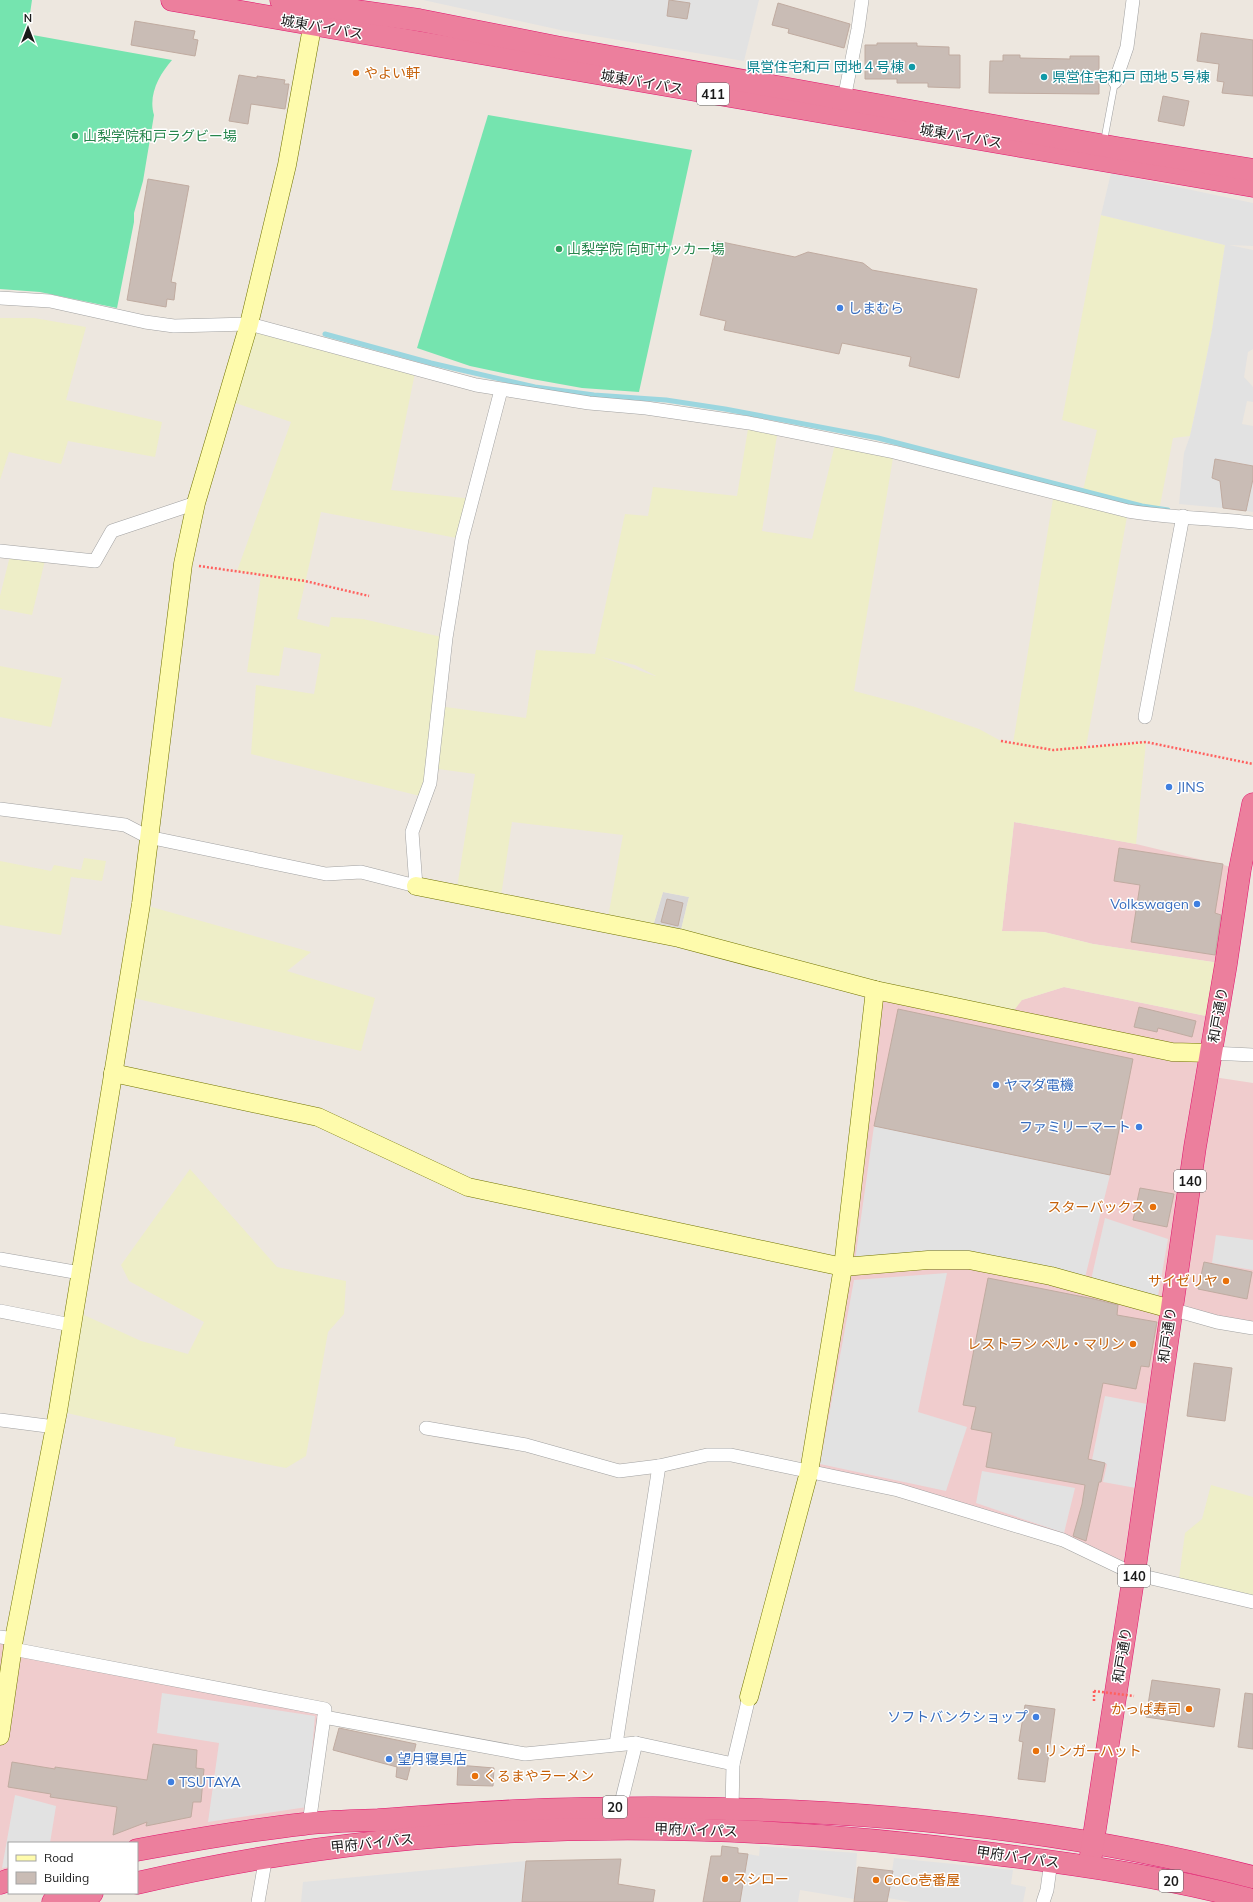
<svg xmlns="http://www.w3.org/2000/svg" width="1253" height="1902" viewBox="0 0 1253 1902" font-family="Mulish,'Noto Sans JP',sans-serif">
  <style>
    .residential { fill: #d9d7d7 }
    .commercial { fill: #f0cccd }
    .farmland { fill: #eeeec8; fill-rule: evenodd }
    .pitch { fill: #75e4af }
    .parking { fill: #e2e2e2 }
    .lines { fill: none; stroke-linecap: round; stroke-linejoin: round }
    .stream { stroke: #9bd6df; stroke-width: 5 }
    .building { fill: #c9bcb5; stroke: #c0aba0 }
    .lane-casing { stroke: #a1a1a1; stroke-width: 7 }
    .street-casing { stroke: #a1a1a1; stroke-width: 14 }
    .secondary-casing { stroke: #717300; stroke-width: 19 }
    .highway-casing { stroke: #e1166e; stroke-width: 23 }
    .path { stroke: #ff605e; stroke-width: 2.5; stroke-dasharray: 2 2; stroke-linecap: butt }
    .lane { stroke: #fff; stroke-width: 6 }
    .street { stroke: #fff; stroke-width: 13 }
    .secondary { stroke: #fefbac; stroke-width: 18 }
    .highway { stroke: #ec7f9d; stroke-width: 22 }
    .path-bridge { stroke: #ff605e; stroke-width: 2.5; stroke-dasharray: 2 2; stroke-linecap: butt }
    .culture-dot { fill: #0f9aa8; stroke: #fff; stroke-width: 1.5 }
    .food-dot { fill: #e8710a; stroke: #fff; stroke-width: 1.5 }
    .leisure-dot { fill: #2e9e5b; stroke: #fff; stroke-width: 1.5 }
    .shop-dot { fill: #3f7fe0; stroke: #fff; stroke-width: 1.5 }
    .labels { text-anchor: middle; stroke-width: 3; stroke-linejoin: round; paint-order: stroke }
    .shield { fill: #fff; stroke: #5f5f5f; stroke-width: 1 }
    .shield-label { font-size: 13px; font-weight: bold; fill: #1a1a1a }
    .street-label { font-size: 14px; fill: #1a1a1a; stroke: #fff }
    .culture-label { font-size: 14px; fill: #0d838f; stroke: #fff; text-anchor: end }
    .food-label { font-size: 14px; fill: #c56008; stroke: #fff; text-anchor: start }
    .leisure-label { font-size: 14px; fill: #27864d; stroke: #fff; text-anchor: start }
    .shop-label { font-size: 14px; fill: #366cbe; stroke: #fff; text-anchor: start }
  </style>
  <rect width="100%" height="100%" fill="#ede7df"/>
  <polygon class="residential" points="663,892 689,897 679,938 651,933"/>
  <g class="commercial">
    <polygon points="1014,822 1136,844 1240,869 1226,964 1093,944 1044,932 1002,931"/>
    <polygon points="1064,987 1216,1018 1207,1076 1253,1083 1253,1325 1171,1309 1134,1574 1062,1540 809,1472 875,990 1022,1000"/>
    <polygon points="0,1637 13,1649 325,1709 308,1823 137,1843 9,1843 9,1880 0,1883"/>
  </g>
  <g class="farmland">
    <path d="M1101 215 1225 245 1212 330 1190 436 1173 438 1158 516 1128 511 1086 747 1146 742 1136 844 1014 822 1002 931 1044 932 1093 944 1226 964 1216 1018 1064 987 1022 1000 1008 1018 679 938 689 897 663 892 651 933 607 923 623 835 512 822 500 903 456 894 475 774 431 768 424 797 251 754 256 685 314 694 321 654 284 647 279 676 247 672 261 575 237 571 291 422 227 400 249 324 416 368 391 490 473 499 462 539 321 512 297 619 329 627 331 617 363 619 446 638 438 706 526 718 536 650 595 654 625 514 648 516 653 487 737 496 749 423 778 429 762 531 812 539 836 440 894 452 854 691 915 707 979 729 1001 741 1013 743 1054 493 1081 499 1097 430 1062 420ZM601 657 635 665 656 676H655Z"/>
    <polygon points="0,318 34,318 86,327 66,400 162,422 155,457 68,441 61,464 9,452 0,480"/>
    <polygon points="11,552 46,556 32,615 0,609 0,596"/>
    <polygon points="0,666 62,678 51,727 0,717"/>
    <polygon points="84,858 106,861 102,881 71,877 61,935 0,925 0,861 51,871 54,865 81,870"/>
    <polygon points="141,904 311,952 287,971 375,998 361,1051 125,996"/>
    <polygon points="190,1169 277,1267 346,1281 344,1314 328,1332 306,1456 286,1468 174,1446 176,1438 58,1411 73,1310 141,1341 188,1354 204,1322 129,1281 121,1265"/>
    <polygon points="1211,1485 1253,1497 1253,1602 1178,1585 1185,1533 1202,1519"/>
  </g>
  <g class="pitch">
    <path d="M0 0H32L27 34 172 60C159 75 148 95 154 115L143 181 134 213V222L117 308 40 292 0 289Z"/>
    <polygon points="488,115 692,150 639,392 582,388 532,379 470,366 417,348"/>
  </g>
  <g class="parking">
    <polygon points="423,0 759,0 744,61 565,31"/>
    <polygon points="1111,173 1253,203 1253,246 1229,245 1253,250 1253,349 1248,352 1244,377 1253,387 1253,402 1247,401 1242,424 1253,426 1253,466 1215,459 1212,478 1220,481 1223,508 1179,504 1184,453 1190,436 1200,390 1212,330 1225,245 1101,215"/>
    <polygon points="1253,479 1253,512 1246,511"/>
    <polygon points="874,1126 1110,1175 1083,1286 969,1260 854,1267"/>
    <polygon points="1105,1218 1168,1239 1158,1296 1091,1280"/>
    <polygon points="1216,1235 1253,1240 1253,1270 1212,1263"/>
    <polygon points="947,1273 918,1412 967,1427 946,1491 820,1464 854,1280"/>
    <polygon points="1105,1396 1147,1404 1136,1488 1103,1482 1107,1464 1092,1460"/>
    <polygon points="982,1471 1075,1488 1064,1533 976,1503"/>
    <polygon points="162,1693 315,1716 307,1807 208,1822 219,1743 157,1733"/>
    <polygon points="15,1795 56,1806 50,1843 9,1843 9,1867 2,1868"/>
    <polygon points="760,1846 857,1853 854,1899 800,1890 798,1902 740,1902 748,1854 759,1856"/>
    <polygon points="894,1858 1013,1870 1011,1884 1026,1887 1023,1902 911,1902 888,1898"/>
    <polygon points="526,1861 522,1902 301,1902 303,1882"/>
  </g>
  <g class="lines">
    <polyline class="stream" points="325,334 431,363 535,387 594,395 666,400 725,409 878,438 1142,506 1168,510"/>
  </g>
  <g class="building">
    <polygon points="669,0 690,3 687,19 667,16"/>
    <polygon points="778,3 850,24 844,48 788,33 789,29 772,25"/>
    <polygon points="135,21 195,31 193,39 198,40 195,56 131,45"/>
    <polygon points="1201,33 1253,40 1253,96 1222,93 1224,82 1217,81 1219,64 1197,61"/>
    <polygon points="877,43 917,43 917,46 949,47 949,55 960,55 960,88 928,87 928,83 897,83 897,79 865,79 865,45 877,45"/>
    <polygon points="1003,55 1020,55 1020,58 1070,59 1070,56 1099,56 1099,94 989,93 990,61 1003,61"/>
    <polygon points="239,75 257,78 257,76 285,80 284,84 289,84 285,109 251,104 248,124 229,121"/>
    <polygon points="1163,96 1189,101 1184,126 1158,121"/>
    <polygon points="148,179 189,186 171,282 176,283 174,300 167,299 166,307 127,300"/>
    <polygon points="717,241 795,257 808,252 863,263 872,270 977,289 959,378 909,366 911,357 842,343 839,354 724,330 726,321 700,315"/>
    <polygon points="1215,459 1253,466 1253,479 1246,511 1223,508 1220,481 1212,478"/>
    <polygon points="1119,848 1223,864 1215,913 1221,915 1215,955 1131,942 1140,885 1114,881"/>
    <polygon points="667,899 683,903 678,926 661,922"/>
    <polygon points="1139,1007 1196,1021 1192,1037 1158,1028 1157,1032 1134,1027"/>
    <polygon points="898,1009 1133,1059 1110,1175 874,1126"/>
    <polygon points="1140,1188 1174,1194 1167,1227 1133,1220"/>
    <polygon points="1204,1262 1252,1272 1247,1299 1198,1289"/>
    <polygon points="988,1278 1094,1299 1118,1305 1117,1315 1157,1322 1149,1367 1141,1366 1136,1389 1103,1383 1088,1459 1105,1463 1101,1482 1099,1482 1086,1541 1073,1536 1082,1504 1085,1485 986,1467 992,1433 971,1429 976,1407 963,1405"/>
    <polygon points="1194,1363 1232,1368 1225,1421 1187,1416"/>
    <polygon points="1152,1680 1220,1689 1214,1727 1146,1717"/>
    <polygon points="1245,1693 1253,1694 1253,1749 1238,1747"/>
    <polygon points="1025,1705 1055,1709 1045,1782 1018,1779 1023,1742 1019,1741"/>
    <polygon points="339,1728 416,1744 407,1780 396,1777 397,1767 333,1750"/>
    <polygon points="153,1744 197,1750 196,1768 204,1769 201,1802 193,1802 191,1817 146,1826 147,1822 113,1835 117,1807 50,1797 51,1794 8,1787 12,1762 55,1769 55,1767 147,1780"/>
    <polygon points="458,1765 494,1768 493,1786 457,1785"/>
    <polygon points="722,1846 738,1848 738,1853 748,1854 740,1902 703,1902 711,1856 721,1856"/>
    <polygon points="621,1859 618,1884 655,1890 653,1902 522,1902 526,1861"/>
    <polygon points="858,1867 893,1871 887,1902 854,1902"/>
  </g>
  <g class="lines">
    <defs>
      <polyline id="lane" points="1104,141 1115,82"/>
      <g id="street">
        <polyline points="1115,82 1127,47 1133,0"/>
        <polyline points="844,99 858,29 862,0"/>
        <path d="M0 298 50 301 145 322 174 326 249 324 476 385 589 403 646 408 749 423 894 452 1128 511C1169 518 1211 518 1253 523"/>
        <polyline points="0,551 95,561 112,531 196,503"/>
        <polyline points="1145,717 1183,516"/>
        <polyline points="0,809 125,825 148,837 326,874 361,872 416,886 412,832 430,783 446,638 462,539 501,390"/>
        <polyline points="1211,1053 1253,1055"/>
        <polyline points="0,1259 80,1273"/>
        <polyline points="1171,1309 1217,1322 1253,1328"/>
        <polyline points="0,1311 71,1325"/>
        <polyline points="0,1420 55,1427"/>
        <polyline points="426,1428 526,1445 619,1471 659,1466 707,1455 731,1455 898,1490 1063,1540 1134,1574 1253,1602"/>
        <polyline points="0,1637 14,1639"/>
        <polyline points="13,1649 325,1709 324,1717"/>
        <polyline points="616,1744 659,1466"/>
        <polyline points="733,1764 749,1697"/>
        <polyline points="620,1807 636,1743"/>
        <polyline points="309,1824 324,1717 525,1754 636,1743 733,1764 732,1809"/>
        <polyline points="258,1902 266,1856"/>
        <polyline points="1043,1902 1047,1890 1051,1861"/>
      </g>
      <g id="secondary">
        <polyline points="416,886 679,938 875,990 1008,1018 1172,1052 1211,1053"/>
        <polyline points="113,1073 318,1117 468,1187 843,1267 928,1260 969,1260 1051,1276 1171,1309"/>
        <polyline points="749,1697 809,1472 843,1267 875,990"/>
        <polyline points="0,1736 14,1639 58,1411 141,904 183,564 196,503 249,324 287,165 315,11"/>
      </g>
      <g id="highway">
        <polyline points="172,0 1253,186"/>
        <polyline points="281,0 419,20 556,47 844,99 1117,148 1253,170"/>
        <path d="M137 1850C192 1840 249 1830 304 1824 328 1821 353 1821 378 1820 423 1817 468 1813 513 1811 760 1801 1013 1815 1253 1877"/>
        <polyline points="1091,1855 1134,1574 1195,1147 1226,964 1240,869 1253,804"/>
        <polyline points="0,1883 9,1880"/>
        <path d="M137 1883C415 1818 704 1816 986 1853 1076 1864 1166 1877 1253 1900"/>
        <polyline points="53,1902 92,1893"/>
      </g>
    </defs>
    <use href="#lane" class="lane-casing"/>
    <use href="#street" class="street-casing"/>
    <use href="#secondary" class="secondary-casing"/>
    <use href="#highway" class="highway-casing"/>
    <g class="path">
      <polyline points="199,566 305,581 369,596"/>
      <polyline points="1001,741 1053,750 1146,742 1253,764"/>
      <polyline points="1094,1691 1094,1702"/>
    </g>
    <use href="#lane" class="lane"/>
    <use href="#street" class="street"/>
    <use href="#secondary" class="secondary"/>
    <use href="#highway" class="highway"/>
    <polyline class="path-bridge" points="1094,1691 1134,1696"/>
  </g>
  <g class="culture-dot">
    <circle cx="912" cy="67" r="4"/>
    <circle cx="1044" cy="77" r="4"/>
  </g>
  <g class="food-dot">
    <circle cx="356" cy="73" r="4"/>
    <circle cx="1153" cy="1207" r="4"/>
    <circle cx="1226" cy="1281" r="4"/>
    <circle cx="1133" cy="1344" r="4"/>
    <circle cx="1189" cy="1709" r="4"/>
    <circle cx="1036" cy="1751" r="4"/>
    <circle cx="475" cy="1776" r="4"/>
    <circle cx="725" cy="1879" r="4"/>
    <circle cx="876" cy="1880" r="4"/>
  </g>
  <g class="leisure-dot">
    <circle cx="75" cy="136" r="4"/>
    <circle cx="559" cy="249" r="4"/>
  </g>
  <g class="shop-dot">
    <circle cx="840" cy="308" r="4"/>
    <circle cx="1169" cy="787" r="4"/>
    <circle cx="1197" cy="904" r="4"/>
    <circle cx="996" cy="1085" r="4"/>
    <circle cx="1139" cy="1127" r="4"/>
    <circle cx="1036" cy="1717" r="4"/>
    <circle cx="389" cy="1759" r="4"/>
    <circle cx="171" cy="1782" r="4"/>
  </g>
  <g class="labels">
    <g class="shield">
      <rect x="697" y="83" width="32" height="22" rx="3"/>
      <rect x="1174" y="1170" width="32" height="22" rx="3"/>
      <rect x="1118" y="1565" width="32" height="22" rx="3"/>
      <rect x="603" y="1796" width="24" height="22" rx="3"/>
      <rect x="1159" y="1870" width="24" height="22" rx="3"/>
    </g>
    <g class="shield-label">
      <text x="713" y="99">411</text>
      <text x="1190" y="1186">140</text>
      <text x="1134" y="1581">140</text>
      <text x="615" y="1812">20</text>
      <text x="1171" y="1886">20</text>
    </g>
    <g class="street-label">
      <text transform="translate(322 27) rotate(10)" y="5">城東バイパス</text>
      <text transform="translate(642 82) rotate(10)" y="5">城東バイパス</text>
      <text transform="translate(961 136) rotate(10)" y="5">城東バイパス</text>
      <text transform="translate(1218 1015) rotate(-80)" y="5">和戸通り</text>
      <text transform="translate(1167 1335) rotate(-82)" y="5">和戸通り</text>
      <text transform="translate(1122 1655) rotate(-81)" y="5">和戸通り</text>
      <text transform="translate(696 1830) rotate(2)" y="5">甲府バイパス</text>
      <text transform="translate(372 1843) rotate(-6)" y="5">甲府バイパス</text>
      <text transform="translate(1018 1857) rotate(8)" y="5">甲府バイパス</text>
    </g>
    <g class="culture-label">
      <text x="904" y="72">県営住宅和戸 団地４号棟</text>
      <text x="1052" y="82" text-anchor="start">県営住宅和戸 団地５号棟</text>
    </g>
    <g class="food-label">
      <text x="364" y="78">やよい軒</text>
      <text x="1145" y="1212" text-anchor="end">スターバックス</text>
      <text x="1218" y="1286" text-anchor="end">サイゼリヤ</text>
      <text x="1125" y="1349" text-anchor="end">レストラン ベル・マリン</text>
      <text x="1181" y="1714" text-anchor="end">かっぱ寿司</text>
      <text x="1044" y="1756">リンガーハット</text>
      <text x="483" y="1781">くるまやラーメン</text>
      <text x="733" y="1884">スシロー</text>
      <text x="884" y="1885">CoCo壱番屋</text>
    </g>
    <g class="leisure-label">
      <text x="83" y="141">山梨学院和戸ラグビー場</text>
      <text x="567" y="254">山梨学院 向町サッカー場</text>
    </g>
    <g class="shop-label">
      <text x="848" y="313">しまむら</text>
      <text x="1177" y="792">JINS</text>
      <text x="1189" y="909" text-anchor="end">Volkswagen</text>
      <text x="1004" y="1090">ヤマダ電機</text>
      <text x="1131" y="1132" text-anchor="end">ファミリーマート</text>
      <text x="1028" y="1722" text-anchor="end">ソフトバンクショップ</text>
      <text x="397" y="1764">望月寝具店</text>
      <text x="179" y="1787">TSUTAYA</text>
    </g>
  </g>
  <rect x="8" y="1842" width="130" height="52" fill="#ffffff" stroke="#a3a3a3"/>
  <rect x="16" y="1855" width="20" height="6" fill="#fefbac" stroke="#a3a3a3"/>
  <text x="44" y="1862" font-size="12" fill="#1a1a1a">Road</text>
  <rect x="16" y="1872" width="20" height="12" fill="#c9bcb5" stroke="#a3a3a3"/>
  <text x="44" y="1882" font-size="12" fill="#1a1a1a">Building</text>
  <g transform="translate(28 28)" stroke="#ffffff" stroke-width="3" paint-order="stroke">
  <path d="M0-3L7 15L0 10L-7 15Z" fill="#1a1a1a"/>
  <text y="-6" font-size="11" font-weight="bold" text-anchor="middle" fill="#1a1a1a">N</text>
  </g>
</svg>
